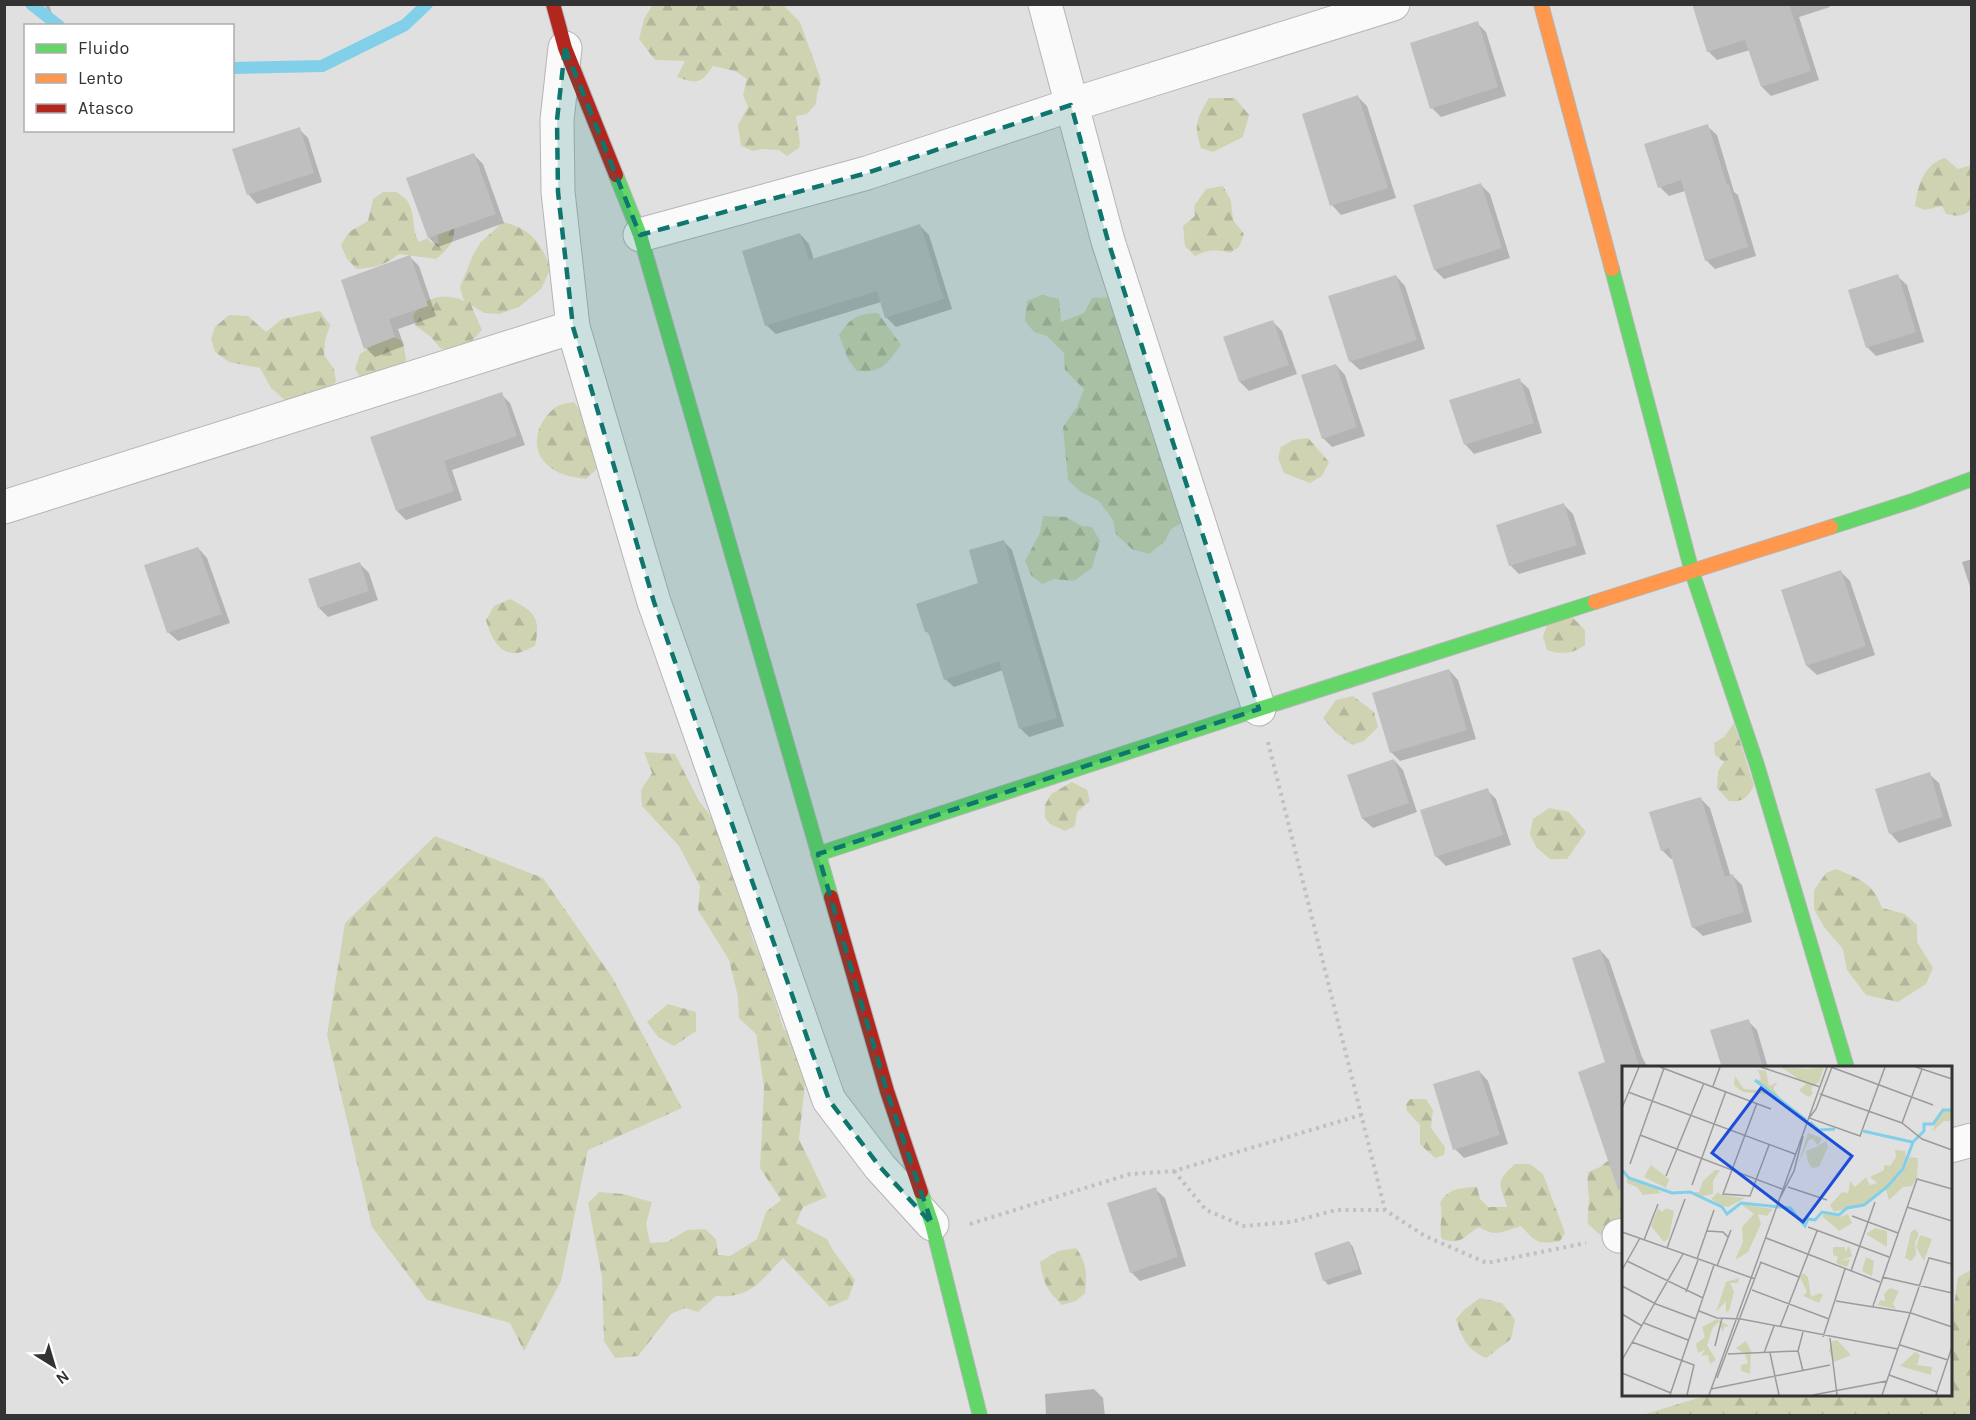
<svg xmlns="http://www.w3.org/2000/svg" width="1976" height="1420" viewBox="0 0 1976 1420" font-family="Karla,sans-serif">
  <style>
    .forest { fill: url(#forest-firs) }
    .shadow { fill: #0003 }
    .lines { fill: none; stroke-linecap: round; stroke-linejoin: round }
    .stream { stroke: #81cfe8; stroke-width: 12 }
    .building { fill: #c0bfbf }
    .street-casing { stroke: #b5b5b6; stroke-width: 35 }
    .fast-casing { stroke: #b5b5b6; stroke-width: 16 }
    .slow-casing { stroke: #b5b5b6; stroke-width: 16 }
    .jam-casing { stroke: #b5b5b6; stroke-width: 16 }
    .path { stroke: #c0c0c1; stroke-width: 4; stroke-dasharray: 3 4.5; stroke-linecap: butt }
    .street { stroke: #fafafa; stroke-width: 33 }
    .fast { stroke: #63d668; stroke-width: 14 }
    .slow { stroke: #ff974d; stroke-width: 14 }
    .jam { stroke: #b3261e; stroke-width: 14 }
    .marked { fill: #0f766e; fill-opacity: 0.2; stroke: #0f766e; stroke-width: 4.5; stroke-dasharray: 12 8; stroke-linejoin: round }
    .inset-river { fill: none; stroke: #81cfe8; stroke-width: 3 }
    .inset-road { fill: none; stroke: #9b9b9c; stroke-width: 1.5 }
    .view { fill: #1d4ed8; fill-opacity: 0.15; stroke: #1d4ed8; stroke-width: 3 }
    .inset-edge { fill: none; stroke: #333334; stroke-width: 3 }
  </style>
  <defs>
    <pattern id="forest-firs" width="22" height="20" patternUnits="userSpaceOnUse" patternTransform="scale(1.5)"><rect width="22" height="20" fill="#d0d3b2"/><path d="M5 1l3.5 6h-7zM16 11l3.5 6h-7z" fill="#b3b69a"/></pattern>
  </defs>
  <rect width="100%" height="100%" fill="#e0e0e1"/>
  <g class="forest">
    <path d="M653 4 783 5 800 22 821 80 817 94 816 104 807 114 796 116 800 142 799 148 787 156 779 150 762 149 753 151 741 146 738 125 748 107 743 95 747 79 735 71 713 66C701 84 697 84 677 77L685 61 655 60 639 39 644 19Z"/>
    <path d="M1209 98H1235L1249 115 1243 137 1213 152 1201 148C1193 125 1197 118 1209 98Z"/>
    <path d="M1945 158 1958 169 1971 165V208C1965 218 1956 216 1946 214L1942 206 1925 210 1915 206C1918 185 1924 164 1945 158Z"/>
    <path d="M1223 186 1231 201 1233 220 1244 234 1239 247 1230 253C1216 249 1208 250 1195 256L1185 246 1183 226 1195 216 1194 206 1206 189Z"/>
    <path d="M383 192H397C400 195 406 198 408 202 416 215 411 230 419 242L428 238 430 242 439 244 437 231 449 224 454 229C455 243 447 250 436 259L399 254C386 265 374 268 357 269L347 259 341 245 349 232 368 221 373 199Z"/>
    <path d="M503 222C531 229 540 242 551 268L541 289 519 307 499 314 484 313 471 305 482 330C471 344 460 350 441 349L431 337 415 325 413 316C424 296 444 292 464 301L460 287 473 255 480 243Z"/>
    <polygon points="1042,295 1059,299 1061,322 1084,313 1092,298 1114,297 1140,363 1136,382 1161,404 1183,522 1171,529 1165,541 1149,554 1132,549 1116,534 1113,520 1099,501 1081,492 1068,480 1063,427 1077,407 1084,389 1065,370 1064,353 1047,336 1034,332 1025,321 1027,301"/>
    <polygon points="320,311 330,325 325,341 324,355 334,369 336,382 314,400 286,401 271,388 260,368 229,362 215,352 211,339 215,327 229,315 248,316 266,332 282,319"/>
    <path d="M878 313 901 345C886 364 883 373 857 371L848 359 839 335C851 318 856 314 878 313Z"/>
    <polygon points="389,334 403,342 406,358 403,371 365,385 355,369 360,354"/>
    <path d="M574 402 589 423 601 465 586 479C573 477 561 476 550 467 528 450 536 422 556 407 560 404 569 403 574 402Z"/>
    <polygon points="1308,438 1329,462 1322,476 1310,483 1284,473 1278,458 1281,447 1293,440"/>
    <polygon points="1043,516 1066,517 1082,526 1092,527 1100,541 1092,568 1074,581 1054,579 1042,584 1031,575 1025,561 1040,533"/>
    <path d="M510 599C535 612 541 617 535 646 530 648 523 652 517 653 498 655 490 634 486 620L494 606Z"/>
    <path d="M1572 617 1585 630V645C1573 654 1561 655 1547 650L1543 637 1548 622Z"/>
    <polygon points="1353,696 1374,712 1378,727 1364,741 1352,745 1335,732 1323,718 1336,700"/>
    <path d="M1734 723 1754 785C1748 798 1743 802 1729 801L1717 788 1718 771 1724 762 1715 755 1714 743 1724 737Z"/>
    <path d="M644 752 675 754 699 801 715 822 726 862 744 901 752 937 768 978 783 1028 808 1056 799 1139 827 1197 803 1207 796 1223 827 1239 834 1252 855 1280 848 1299 830 1307 783 1258C760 1281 752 1298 716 1296L698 1312 685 1308 671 1314 638 1356 615 1358 604 1341 602 1277 588 1203 599 1192 623 1194 652 1202 646 1224 650 1243 667 1242 687 1230 705 1229 716 1239 718 1255 730 1256 757 1239 766 1212 781 1200 760 1168 764 1087 756 1034 739 1018 738 997 729 960 698 910 700 886 679 846 642 806 641 790 652 773Z"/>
    <polygon points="1072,782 1087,790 1090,801 1077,812 1075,826 1065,831 1050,824 1045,818 1045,805 1051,794"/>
    <polygon points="1549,808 1569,812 1586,832 1567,859 1550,859 1536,847 1530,834 1533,819"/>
    <polygon points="435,836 543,878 612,977 682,1108 588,1150 561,1281 524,1351 510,1323 427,1300 372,1227 327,1035 345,923"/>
    <path d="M1836 869C1860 879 1873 883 1882 908L1905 914 1917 925V942L1933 968 1926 984 1898 1002 1866 995 1847 970 1843 949 1824 927 1814 909V890L1826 873Z"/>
    <polygon points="668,1004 696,1012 696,1031 674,1046 658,1037 647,1022"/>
    <polygon points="1410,1099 1426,1099 1433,1110 1431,1128 1445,1147 1444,1155 1435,1158 1420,1144 1420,1125 1407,1111 1406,1105"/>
    <path d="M1623 1149V1249L1606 1240 1588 1224C1587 1215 1589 1207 1589 1198 1588 1189 1587 1182 1588 1172L1600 1167Z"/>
    <path d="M1515 1164H1530L1543 1174 1565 1233 1560 1241C1537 1245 1536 1242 1521 1226 1503 1231 1497 1238 1479 1227 1464 1236 1461 1246 1442 1239 1438 1227 1444 1217 1440 1203 1448 1188 1461 1188 1477 1187L1480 1199 1488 1207H1507C1500 1184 1494 1183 1515 1164Z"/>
    <path d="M1076 1248C1087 1263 1087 1275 1085 1293L1076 1301 1062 1305C1047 1290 1043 1283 1040 1262L1058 1251Z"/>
    <polygon points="1971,1270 1971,1415 1642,1415 1708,1395 1950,1394 1951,1314 1953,1312 1958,1277"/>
    <path d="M1480 1298 1502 1303 1515 1320 1511 1339 1486 1358C1467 1350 1462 1338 1456 1319L1465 1309Z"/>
  </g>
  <g class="shadow">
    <polygon points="45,4 49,4 54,21 48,15"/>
    <polygon points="1694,4 1829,4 1830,7 1799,17 1819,80 1771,96 1762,87 1750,50 1717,60 1708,51"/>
    <polygon points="1477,23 1486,32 1506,96 1441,117 1432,108"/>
    <polygon points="1358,97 1367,106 1396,198 1341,215 1332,205"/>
    <polygon points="1707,126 1717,135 1734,192 1738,195 1756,256 1715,269 1706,260 1685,191 1669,196 1660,187"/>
    <polygon points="299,129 308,138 322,182 257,204 248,194"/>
    <polygon points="474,155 483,164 504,223 438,247 429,238"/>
    <polygon points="1481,185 1490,194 1510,258 1444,279 1435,270"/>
    <polygon points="920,226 929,235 952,309 896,327 886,317 881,302 776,334 766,325 800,234 809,244 814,260"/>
    <polygon points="410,257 419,266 436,316 398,329 404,346 375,357 366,348"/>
    <polygon points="1396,276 1405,286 1425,349 1360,370 1350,361"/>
    <polygon points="1897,276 1907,285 1924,342 1876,356 1867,347"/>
    <polygon points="1273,322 1282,331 1297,374 1249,391 1240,382"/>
    <polygon points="1336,365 1345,375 1365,436 1332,447 1323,438"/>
    <polygon points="1519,380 1529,389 1542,433 1474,454 1465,444"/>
    <polygon points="501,394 510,403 525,445 452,470 462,500 406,520 397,511"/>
    <polygon points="1564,505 1573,514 1586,554 1519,574 1510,565"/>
    <polygon points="1003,541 1012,550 1064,726 1029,737 1021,729 1003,670 954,687 945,679 931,636 926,631 980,584"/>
    <polygon points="198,548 207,558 230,623 178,641 168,632"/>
    <polygon points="1972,559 1972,593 1962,562"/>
    <polygon points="360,564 369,573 378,600 328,617 319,608"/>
    <polygon points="1841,572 1850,581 1875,655 1817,675 1807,666 1783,591"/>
    <polygon points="1449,670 1458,680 1476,739 1400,761 1391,752"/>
    <polygon points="1394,760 1403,770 1417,812 1373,828 1363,819 1349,776"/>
    <polygon points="1929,774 1939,783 1952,826 1899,843 1890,833"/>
    <polygon points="1487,790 1496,799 1511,845 1446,866 1436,856"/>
    <polygon points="1701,799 1710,808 1731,877 1733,876 1742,885 1752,922 1703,936 1693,927 1673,858 1671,859 1662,850"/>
    <polygon points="1600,950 1609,960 1642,1057 1648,1068 1624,1068 1624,1158 1616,1160"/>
    <polygon points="1748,1021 1757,1030 1768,1068 1724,1068"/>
    <polygon points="1479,1071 1488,1081 1508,1144 1464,1158 1455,1149"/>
    <polygon points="1155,1189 1165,1198 1186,1266 1140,1281 1131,1272"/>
    <polygon points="1349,1242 1353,1247 1362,1274 1328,1285 1324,1280"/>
    <polygon points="1094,1389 1103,1398 1105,1416 1046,1416 1045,1394"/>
  </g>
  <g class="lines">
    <g class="stream">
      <polyline points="31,4 59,26"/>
      <polyline points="232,68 322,66 405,25 427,4"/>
    </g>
  </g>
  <g class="building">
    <polygon points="1692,4 1789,4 1811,71 1761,87 1745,40 1707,52"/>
    <polygon points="1478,21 1498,87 1430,109 1410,43"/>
    <polygon points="1358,95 1388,188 1330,206 1302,114"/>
    <polygon points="1708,124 1727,185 1729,184 1748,247 1705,261 1681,180 1658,188 1644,144"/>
    <polygon points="300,127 314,173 247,195 232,149"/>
    <polygon points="474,153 496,214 428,238 406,178"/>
    <polygon points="1481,183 1502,248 1434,270 1413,205"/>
    <polygon points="920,224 944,299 885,318 877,291 765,326 742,251 800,233 809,260"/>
    <polygon points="410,255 428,306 389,319 395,337 364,349 341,280"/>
    <polygon points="1898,274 1916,332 1866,348 1848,290"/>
    <polygon points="1396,275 1417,340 1349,362 1328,296"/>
    <polygon points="1273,320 1289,365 1239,382 1223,337"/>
    <polygon points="1336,364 1357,427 1322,439 1301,375"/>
    <polygon points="1520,378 1534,423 1464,445 1449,400"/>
    <polygon points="502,392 517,436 444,461 454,491 396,511 370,437"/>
    <polygon points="1564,503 1577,545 1509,566 1496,525"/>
    <polygon points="1004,540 1057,718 1019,729 999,661 944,680 928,631 925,632 916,604 978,583 969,550"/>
    <polygon points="198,547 222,614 167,633 144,565"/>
    <polygon points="360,562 369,591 318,608 308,579"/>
    <polygon points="1841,570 1866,646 1806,666 1781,590"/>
    <polygon points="1449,669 1467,730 1390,753 1372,693"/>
    <polygon points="1394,759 1409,803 1362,819 1347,775"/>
    <polygon points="1930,772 1943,817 1889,834 1875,789"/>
    <polygon points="1488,788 1503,835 1435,857 1420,810"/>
    <polygon points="1701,797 1725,877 1733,874 1744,912 1692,928 1669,848 1661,851 1649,812"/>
    <polygon points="1600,949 1640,1068 1623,1068 1623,1189 1618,1190 1578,1072 1605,1062 1572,958"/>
    <polygon points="1749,1019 1763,1068 1722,1068 1710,1030"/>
    <polygon points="1479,1070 1500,1135 1453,1150 1433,1084"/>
    <polygon points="1156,1187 1178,1257 1130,1273 1107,1203"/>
    <polygon points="1349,1241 1359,1269 1323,1281 1314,1253"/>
  </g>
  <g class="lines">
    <defs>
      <g id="street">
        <polyline points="1045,4 1108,241 1259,709"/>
        <polyline points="565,48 557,120 558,192 573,327 654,602 829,1100 880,1167 932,1224"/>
        <polyline points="640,235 867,173 1071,105 1393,4"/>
        <polyline points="4,507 573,327"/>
        <polyline points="1950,1146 1972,1140"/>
        <polyline points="1619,1236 1624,1235"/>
      </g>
      <g id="fast">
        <polyline points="616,175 640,235 831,897"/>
        <polyline points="1612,269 1692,572 1757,765 1847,1068"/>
        <polyline points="1831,527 1912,501 1972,479"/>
        <polyline points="818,854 1259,709 1595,602"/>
        <polyline points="921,1192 932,1224 980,1416"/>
      </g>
      <g id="slow">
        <polyline points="1541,4 1612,269"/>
        <polyline points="1595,602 1831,527"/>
      </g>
      <g id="jam">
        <polyline points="553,4 565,48 616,175"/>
        <polyline points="831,897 887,1091 921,1192"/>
      </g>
    </defs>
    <use href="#street" class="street-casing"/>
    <use href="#fast" class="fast-casing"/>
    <use href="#slow" class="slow-casing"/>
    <use href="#jam" class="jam-casing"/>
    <g class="path">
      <polyline points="1268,742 1385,1210"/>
      <polyline points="1174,1171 1206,1210 1244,1226 1291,1222 1336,1210 1385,1210 1425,1236 1487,1263 1586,1243"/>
      <polyline points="970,1224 1130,1174 1174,1171 1361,1115"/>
    </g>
    <use href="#street" class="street"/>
    <use href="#fast" class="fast"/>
    <use href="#slow" class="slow"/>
    <use href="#jam" class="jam"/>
  </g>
  <path class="marked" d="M565 48 640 235 867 173 1071 105 1108 241 1259 709 818 854 887 1091 932 1224 880 1167 829 1100 654 602 573 327 558 192 557 120Z"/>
  <g transform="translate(1622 1066)">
    <rect width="330" height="330" fill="#e0e0e1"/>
    <path d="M298 169 310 173 302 195 294 181Z" fill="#d0d3b2"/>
    <path d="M159 1 186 3 202 1 197 16 189 22 191 28 186 31 177 24 184 18ZM136 4 144 5 147 20 156 16 151 22 160 35 144 28 121 26 112 19 113 10 122 23 135 24 140 19 134 15 139 13ZM321 44H330V55H322L311 65 314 53ZM186 67 200 72 196 80 204 75 206 81 197 101 190 102 186 96 184 85 196 80 191 73 187 74 176 98ZM273 84 283 85 284 92 281 104 266 120 244 137 212 146 208 139 220 126 226 127 228 115 233 121 244 111 248 119 255 117 248 111 262 104V99L268 100 274 91ZM288 91 296 92 295 111 290 120 281 121 267 134 264 124 281 106ZM29 99 47 113 44 122 22 111ZM93 104H98L91 115V128L77 131 71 126H77L81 115ZM5 112 33 121 39 127 21 129 15 121 5 117ZM96 126 100 129 123 132 106 141 98 139 89 133ZM119 138 151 143 145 150 136 148 139 158 126 186 113 194 121 176 120 161 132 148ZM36 142 40 146 44 142 52 145 47 172 42 176 29 160ZM204 146 218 151 226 148 230 157 217 165 200 150ZM253 162 265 165V181L244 168ZM293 163 297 168 293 177 294 189 289 195 283 192 289 166ZM227 179 230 190 219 195 228 193 225 201 214 197 216 191 211 189V181H223V187ZM244 191 252 195 250 210 240 205ZM181 207 186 211 189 231 198 227 201 229 197 237 181 230 185 226 178 211ZM117 212 116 217H108L112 226 107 245 104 246V235L94 246 104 216ZM268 222 277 225 271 237 274 243 255 239 259 234 263 235 262 228ZM95 253 107 260 102 261 101 267 97 256 91 261 85 279 94 294 88 298 86 289 79 290 83 284 76 287 74 278 83 271 80 261ZM215 274 229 289 212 296 207 285 210 275ZM124 275 129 285 128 308 119 305V299L126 297 123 288 114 282ZM293 286 298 289 295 299 310 301 309 309 278 300Z" fill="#d0d3b2"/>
    <path class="inset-river" d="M133 14 184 54M188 56 197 64 213 63M241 65 290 76M0 104 7 112 50 127 68 126 100 141 105 148 119 137 168 142 183 160 186 153 193 154 200 146 217 149 225 142 242 139 265 121 281 103 291 76 302 65V58H311L321 44H330"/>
    <path class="inset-road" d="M38 1 149 43M139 1 198 21M209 1 311 39M210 1 194 43 187 52 238 70 263 1M294 1 330 13M91 20 98 1M6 26 173 88M198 28 280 57 300 73 330 84M135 37 101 128 128 130 147 79M0 42 17 1M280 57 300 3M18 69 160 123M8 98 42 2M44 110 82 17M70 119 104 25M166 121 205 134M158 132 172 105 181 70M285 141 330 155M230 150 276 167M186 161 267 191M85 165 101 166 106 171M0 166 133 213M144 172 258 216M22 174 36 138M45 182 63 133M75 193 92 144M5 195 81 232M138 196 177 211M95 200 109 164M0 204 18 172M229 205 253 136M260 211 330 227M0 220 34 238 74 253M130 224 207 253M64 226 76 194M214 235 289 247 330 261M251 240 295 113 330 123M77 245 95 252 119 253 276 283M0 248 20 260M22 257 66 274M158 261 195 165M201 271 223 203M208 272 215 329M10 276 72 299 65 329M278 279 326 294M93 280 100 252M142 287 152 260M148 287 157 329M106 288 176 285M0 294 61 188M181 305 176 285 181 266M0 307 49 327M267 309 315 326M95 312 139 196M89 323 208 299M48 329 92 199M87 329 205 1M191 329 265 315M260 329 307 192 330 198M314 329 330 281"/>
    <path class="view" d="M139 22 230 90 181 156 90 87Z"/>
    <rect width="330" height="330" class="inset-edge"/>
  </g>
  <rect width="1976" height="1420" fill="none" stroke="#333334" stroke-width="12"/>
  <rect x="24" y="24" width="210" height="108" fill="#ffffff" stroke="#adadae" stroke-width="1.5"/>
  <rect x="36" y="44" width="30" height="9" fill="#63d668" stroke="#adadae" stroke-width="1.5"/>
  <text x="78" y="54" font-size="18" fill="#333334">Fluido</text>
  <rect x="36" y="74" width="30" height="9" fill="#ff974d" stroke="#adadae" stroke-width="1.5"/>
  <text x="78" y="84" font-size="18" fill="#333334">Lento</text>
  <rect x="36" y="104" width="30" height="9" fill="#b3261e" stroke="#adadae" stroke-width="1.5"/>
  <text x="78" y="114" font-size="18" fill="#333334">Atasco</text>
  <g transform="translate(54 1366) rotate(143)" stroke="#ffffff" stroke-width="4.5" paint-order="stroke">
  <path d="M0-4.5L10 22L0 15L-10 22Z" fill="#333334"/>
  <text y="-9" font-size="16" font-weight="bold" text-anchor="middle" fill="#333334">N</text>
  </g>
</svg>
